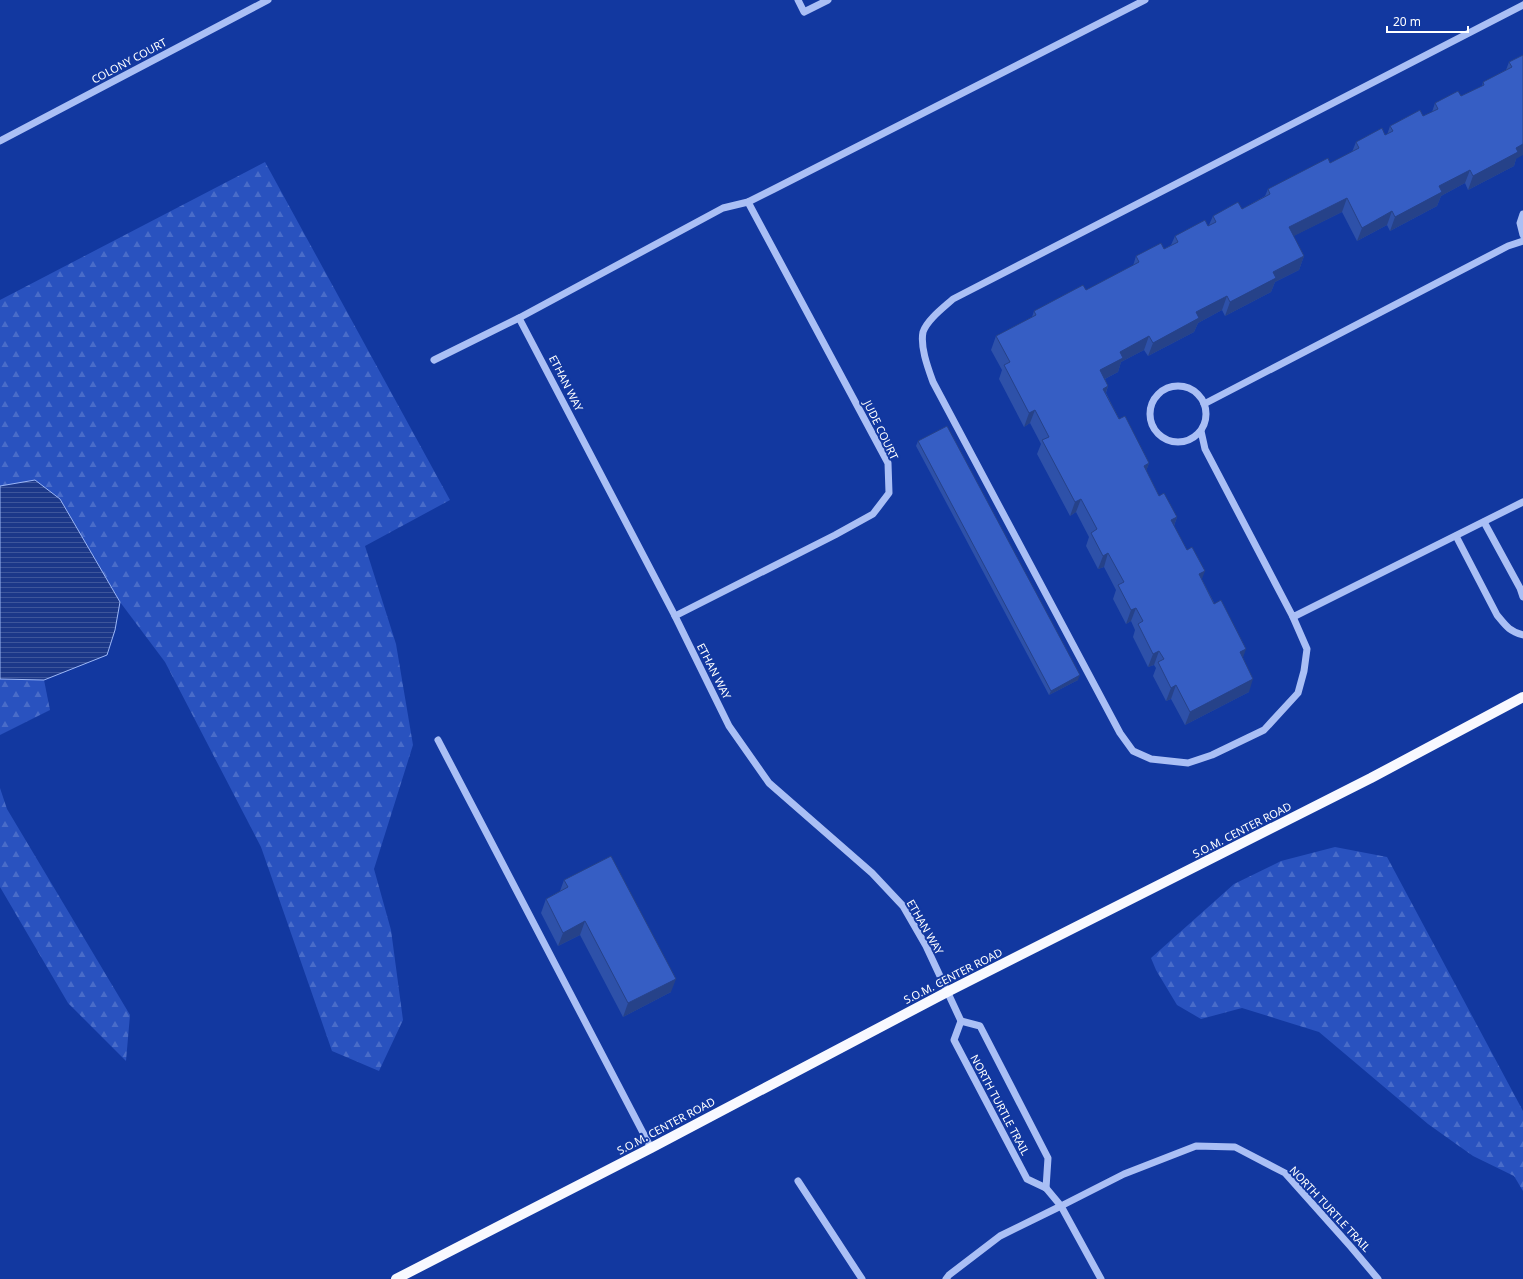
<svg xmlns="http://www.w3.org/2000/svg" width="1523" height="1279" viewBox="0 0 1523 1279" font-family="'Noto Sans',sans-serif">
  <style>
    .forest { fill: url(#forest-firs) }
    .water { fill: url(#water-rules); stroke: #9cb7f8 }
    .lines { fill: none; stroke-linecap: round; stroke-linejoin: round }
    .minor { stroke: #aabff5; stroke-width: 7 }
    .major { stroke: #f8f9ff; stroke-width: 10 }
    .wall { fill: #2e51a9 }
    .shaded-wall { fill: #264289 }
    .building { fill: #365ec4; stroke: #264289 }
    .labels { text-anchor: middle; stroke-width: 4; stroke-linejoin: round; paint-order: stroke }
    .street-label { font-size: 11px; fill: #fff; stroke: #1238a0 }
  </style>
  <defs>
    <pattern id="forest-firs" width="22" height="20" patternUnits="userSpaceOnUse"><rect width="22" height="20" fill="#2952bf"/><path d="M5 1l3.5 6h-7zM16 11l3.5 6h-7z" fill="#496cc9"/></pattern>
    <pattern id="water-rules" width="6" height="5" patternUnits="userSpaceOnUse"><rect width="6" height="5" fill="#1c3889"/><path d="M0 2.5h6" fill="none" stroke="#3e569b"/></pattern>
  </defs>
  <rect width="100%" height="100%" fill="#1238a0"/>
  <g class="forest">
    <polygon points="265,162 450,500 365,546 396,644 413,745 374,869 391,930 403,1020 379,1071 332,1051 261,847 165,662 120,602 60,499 35,480 0,486 0,300"/>
    <polygon points="0,679 44,680 50,710 0,735"/>
    <polygon points="0,788 7,809 130,1015 126,1061 68,1003 0,887"/>
    <polygon points="1335,847 1387,857 1523,1111 1523,1191 1514,1176 1473,1156 1428,1124 1319,1032 1242,1008 1201,1019 1177,1005 1156,970 1151,958 1234,884 1281,861"/>
  </g>
  <polygon class="water" points="35,480 60,499 120,602 115,630 107,655 44,680 0,679 0,486"/>
  <g class="lines">
    <g class="minor">
      <polyline points="798,0 804,12 828,0"/>
      <polyline points="0,141 268,0"/>
      <polyline points="1523,214 1520,223 1523,235"/>
      <polyline points="519,318 675,616 729,726 769,783 872,873 903,906 926,946 961,1021 954,1040 1027,1179 1046,1188 1061,1206 1124,1174 1196,1146 1235,1147 1285,1173 1351,1247 1378,1279"/>
      <polyline points="434,360 519,318 723,208 748,202 774,189 1145,0"/>
      <circle cx="1178" cy="414" r="28"/>
      <polyline points="1204,404 1508,246 1523,241"/>
      <polyline points="1201,431 1205,449 1293,617 1523,502"/>
      <polyline points="1484,522 1520,588 1523,597"/>
      <path d="M1456 536 1497 615C1506 626 1509 631 1523 635"/>
      <polyline points="675,616 835,535 873,514 889,493 888,463 748,202"/>
      <path d="M1293 617 1307 649 1304 671 1298 693 1264 730 1212 755 1188 763 1151 759 1133 751 1120 733 933 382C928 368 920 347 923 332 927 320 943 308 953 299L1523 5"/>
      <polyline points="438,740 651,1148"/>
      <polyline points="961,1021 980,1026 1048,1158 1046,1188"/>
      <polyline points="798,1181 862,1279"/>
      <polyline points="946,1279 949,1275 1000,1236 1061,1206 1101,1279"/>
    </g>
    <polyline class="major" points="396,1279 651,1148 947,992 1371,778 1523,697"/>
  </g>
  <g class="wall">
    <polygon points="1523,55 1516,159 1514,166 1468,190 1465,183 1441,196 1437,206 1390,231 1387,225 1357,241 1342,212 1293,236 1304,256 1299,270 1275,282 1271,292 1225,316 1222,310 1198,323 1194,332 1148,356 1144,350 1121,362 1118,372 1105,379 1108,386 1106,393 1119,419 1149,463 1146,471 1159,496 1177,517 1174,526 1243,658 1249,692 1185,725 1171,699 1166,701 1153,676 1156,668 1154,665 1148,667 1133,637 1135,630 1131,621 1126,624 1113,599 1116,590 1104,567 1098,569 1086,546 1089,537 1076,512 1070,516 1037,454 1041,444 1030,423 1024,427 999,379 1002,370 991,350 996,336 1032,317 1034,311 1086,290 1133,266 1136,256 1164,249 1171,245 1175,236 1209,225 1213,216 1242,209 1265,196 1268,189 1330,163 1352,152 1356,142 1385,135 1387,135 1390,126 1423,116 1432,112 1435,103 1461,96 1482,86 1483,82 1506,70 1509,62"/>
    <polygon points="918,441 1078,680 1049,695 916,446"/>
    <polygon points="564,880 671,992 623,1017 580,935 558,946 541,913 546,899 560,891"/>
  </g>
  <g class="shaded-wall">
    <polygon points="1523,144 1523,155 1516,159 1514,166 1468,190 1473,176 1516,148"/>
    <polygon points="1470,170 1465,183 1441,196 1437,206 1390,231 1395,217 1439,186"/>
    <polygon points="1347,198 1342,212 1284,241 1289,227"/>
    <polygon points="1392,211 1387,225 1357,241 1362,228"/>
    <polygon points="1304,256 1299,270 1275,282 1271,292 1225,316 1230,302 1273,272"/>
    <polygon points="1227,296 1222,310 1198,323 1194,332 1148,356 1153,343 1196,312"/>
    <polygon points="1149,336 1144,350 1121,362 1118,372 1095,384 1100,370 1120,352"/>
    <polygon points="1108,386 1103,400 1103,389"/>
    <polygon points="1035,410 1030,423 1024,427 1029,413"/>
    <polygon points="1149,463 1144,477 1144,466"/>
    <polygon points="1081,499 1076,512 1070,516 1075,502"/>
    <polygon points="1177,517 1172,531 1171,520"/>
    <polygon points="1108,553 1104,567 1098,569 1103,556"/>
    <polygon points="1205,571 1200,584 1199,574"/>
    <polygon points="1136,608 1131,621 1126,624 1131,610"/>
    <polygon points="1246,649 1241,663 1240,652"/>
    <polygon points="1159,651 1154,665 1148,667 1153,654"/>
    <polygon points="1080,675 1078,680 1049,695 1051,691"/>
    <polygon points="1253,679 1249,692 1185,725 1190,712"/>
    <polygon points="1176,685 1171,699 1166,701 1171,688"/>
    <polygon points="585,921 580,935 558,946 563,933"/>
    <polygon points="676,979 671,992 623,1017 628,1003"/>
  </g>
  <g class="building">
    <polygon points="1523,55 1523,144 1516,148 1518,152 1473,176 1470,170 1439,186 1442,192 1395,217 1392,211 1362,228 1347,198 1289,227 1304,256 1273,272 1276,278 1230,302 1227,296 1196,312 1199,318 1153,343 1149,336 1120,352 1123,358 1100,370 1108,386 1103,389 1119,419 1125,416 1149,463 1144,466 1159,496 1164,493 1177,517 1171,520 1187,550 1192,547 1205,571 1199,574 1214,604 1221,600 1246,649 1240,652 1253,679 1190,712 1176,685 1171,688 1158,662 1164,659 1159,651 1153,654 1138,624 1143,621 1136,608 1131,610 1118,585 1124,582 1108,553 1103,556 1091,533 1097,529 1081,499 1075,502 1042,440 1049,437 1035,410 1029,413 1004,365 1010,362 996,336 1036,315 1034,311 1083,285 1086,290 1139,262 1136,256 1161,243 1164,249 1178,242 1175,236 1205,220 1208,226 1216,222 1213,216 1238,202 1242,209 1270,194 1268,189 1328,158 1330,163 1359,148 1356,142 1382,128 1385,135 1393,131 1390,126 1420,110 1423,116 1438,109 1435,103 1458,91 1461,96 1484,85 1483,82 1512,67 1509,62"/>
    <polygon points="947,426 1080,675 1051,691 918,441"/>
    <polygon points="611,856 676,979 628,1003 585,921 563,933 546,899 568,887 564,880"/>
  </g>
  <g class="labels">
    <g class="street-label">
      <text transform="translate(129 61) rotate(-28)" y="4">COLONY COURT</text>
      <text transform="translate(566 383) rotate(63)" y="4">ETHAN WAY</text>
      <text transform="translate(881 430) rotate(64)" y="4">JUDE COURT</text>
      <text transform="translate(714 671) rotate(63)" y="4">ETHAN WAY</text>
      <text transform="translate(1242 830) rotate(-27)" y="4">S.O.M. CENTER ROAD</text>
      <text transform="translate(925 927) rotate(60)" y="4">ETHAN WAY</text>
      <text transform="translate(953 976) rotate(-27)" y="4">S.O.M. CENTER ROAD</text>
      <text transform="translate(1000 1105) rotate(62)" y="4">NORTH TURTLE TRAIL</text>
      <text transform="translate(666 1126) rotate(-28)" y="4">S.O.M. CENTER ROAD</text>
      <text transform="translate(1330 1209) rotate(47)" y="4">NORTH TURTLE TRAIL</text>
    </g>
  </g>
  <path d="M1387 26v6h81v-6" fill="none" stroke="#ffffff" stroke-width="2"/>
  <text x="1393" y="26" font-size="12" fill="#ffffff" stroke="#1238a0" stroke-width="3" paint-order="stroke">20 m</text>
</svg>
